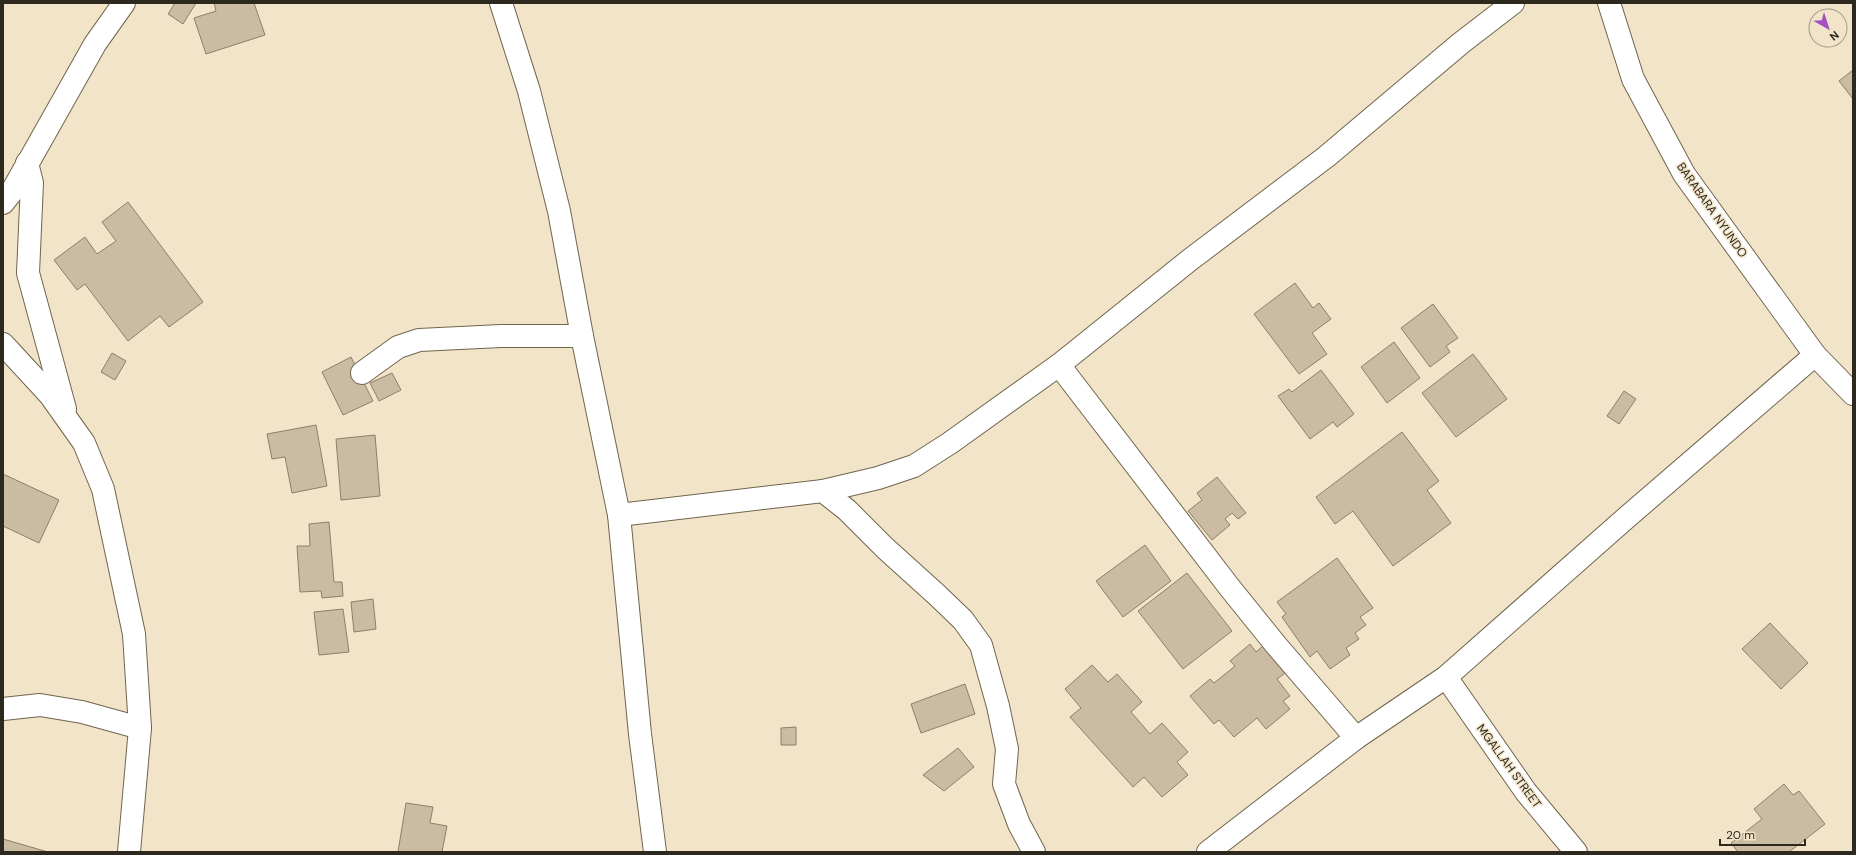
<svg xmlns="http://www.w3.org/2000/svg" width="1856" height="855" viewBox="0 0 1856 855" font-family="'DM Sans',sans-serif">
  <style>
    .building { fill: #cbbba2; stroke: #8d7f67 }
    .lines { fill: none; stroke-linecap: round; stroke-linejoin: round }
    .minor-casing { stroke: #70654d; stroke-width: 24 }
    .minor { stroke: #fff; stroke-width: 22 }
    .labels { text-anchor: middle; stroke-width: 3; stroke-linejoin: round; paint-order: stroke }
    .street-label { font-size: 12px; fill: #2e291f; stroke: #f1e4c9 }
  </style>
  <rect width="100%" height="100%" fill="#f1e4c9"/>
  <g class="building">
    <polygon points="175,3 196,3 183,24 168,14"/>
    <polygon points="214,3 254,3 265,35 206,54 194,18 216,11"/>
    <polygon points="1853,70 1853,99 1839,81"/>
    <polygon points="128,202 203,302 169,327 160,316 128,341 85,284 77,290 54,260 85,237 97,254 116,241 102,222"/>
    <polygon points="1295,283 1313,308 1319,303 1331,319 1312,333 1327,354 1299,374 1254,314"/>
    <polygon points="1433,304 1458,338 1446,346 1450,352 1430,367 1401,328"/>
    <polygon points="1394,342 1420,378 1387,403 1361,367"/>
    <polygon points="112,353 126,361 115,380 101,372"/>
    <polygon points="1473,354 1507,399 1456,437 1422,393"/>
    <polygon points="351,357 373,401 343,415 322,372"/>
    <polygon points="1321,370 1354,414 1337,427 1333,422 1310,439 1278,396 1289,389 1292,392"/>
    <polygon points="392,373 401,390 379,401 370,383"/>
    <polygon points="1624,391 1636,399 1619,424 1607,416"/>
    <polygon points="316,425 327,486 292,493 285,457 272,459 267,434"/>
    <polygon points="1402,432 1439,481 1427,490 1451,523 1393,566 1353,511 1335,524 1316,497"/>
    <polygon points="375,435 380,496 341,500 336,439"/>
    <polygon points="3,474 59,500 39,543 3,526"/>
    <polygon points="1217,477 1246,513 1238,519 1232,513 1225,519 1230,525 1212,540 1188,511 1202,500 1197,493"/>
    <polygon points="329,522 334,582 342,582 343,596 322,598 321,591 300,592 297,546 310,546 309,524"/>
    <polygon points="1145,545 1171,581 1123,617 1096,581"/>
    <polygon points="1337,558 1373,608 1360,617 1366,625 1355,633 1359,639 1346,648 1350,655 1330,669 1317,651 1310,657 1282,617 1286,614 1277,602"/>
    <polygon points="1187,573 1232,631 1183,669 1138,611"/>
    <polygon points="373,599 376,629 354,632 351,602"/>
    <polygon points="343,609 349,652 319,655 314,612"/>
    <polygon points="1770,623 1808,663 1781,689 1742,649"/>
    <polygon points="1250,644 1256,652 1263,646 1285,673 1277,679 1290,696 1283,701 1290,709 1266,729 1257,718 1234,737 1219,720 1214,724 1190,696 1210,679 1214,683 1235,666 1230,661"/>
    <polygon points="1092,665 1108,682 1117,674 1142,702 1131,712 1150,734 1162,723 1188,752 1177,762 1188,775 1162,797 1144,777 1133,787 1070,717 1081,708 1065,689"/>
    <polygon points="965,684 975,714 921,733 911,704"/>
    <polygon points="796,727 796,745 781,745 781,728"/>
    <polygon points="958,748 974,767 944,791 923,775"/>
    <polygon points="1784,784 1793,795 1799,791 1825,824 1789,852 1738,852 1731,843 1762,819 1754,809"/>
    <polygon points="406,803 433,807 430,823 447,826 442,852 398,852"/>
    <polygon points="3,839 48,852 3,852"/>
  </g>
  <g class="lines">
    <defs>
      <g id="minor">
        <polyline points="501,3 529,91 559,211 582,336 619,515 640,734 655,852"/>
        <polyline points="1609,3 1633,79 1684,174 1815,355 1853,394"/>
        <polyline points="27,163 32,183 28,273 65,409"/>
        <polyline points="3,203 11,193 95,44 124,3"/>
        <polyline points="3,344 50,395 84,443 103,489 134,634 140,728 129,852"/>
        <polyline points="1059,365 1230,588 1276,645 1356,738"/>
        <polyline points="362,373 398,347 419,340 501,336 582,336"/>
        <polyline points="823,491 847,510 885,548 937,595 963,620 981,645 998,706 1007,749 1004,784 1019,824 1034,852"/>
        <polyline points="619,515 823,491 878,478 914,466 950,443 1059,365 1191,259 1326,157 1461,43 1513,3"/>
        <polyline points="1446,677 1526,792 1576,852"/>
        <polyline points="3,709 40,705 82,712 140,728"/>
        <polyline points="1208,852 1356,738 1446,677 1626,518 1815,355"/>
      </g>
    </defs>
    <use href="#minor" class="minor-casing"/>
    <use href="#minor" class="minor"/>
  </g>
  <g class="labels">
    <g class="street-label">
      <text transform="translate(1712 210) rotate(55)" y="4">BARABARA NYUNDO</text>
      <text transform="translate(1509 766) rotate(54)" y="4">MGALLAH STREET</text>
    </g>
  </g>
  <rect width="1856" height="855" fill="none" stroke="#2e291f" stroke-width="8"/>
  <g transform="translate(1828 28) rotate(141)"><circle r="19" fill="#f1e4c9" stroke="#a39985"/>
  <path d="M0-3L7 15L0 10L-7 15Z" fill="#a451c1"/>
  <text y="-6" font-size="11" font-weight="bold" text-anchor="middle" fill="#2e291f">N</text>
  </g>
  <path d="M1720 839v6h85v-6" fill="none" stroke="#2e291f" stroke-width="2"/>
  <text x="1726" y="839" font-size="12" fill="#2e291f" stroke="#f1e4c9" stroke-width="3" paint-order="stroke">20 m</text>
</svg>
